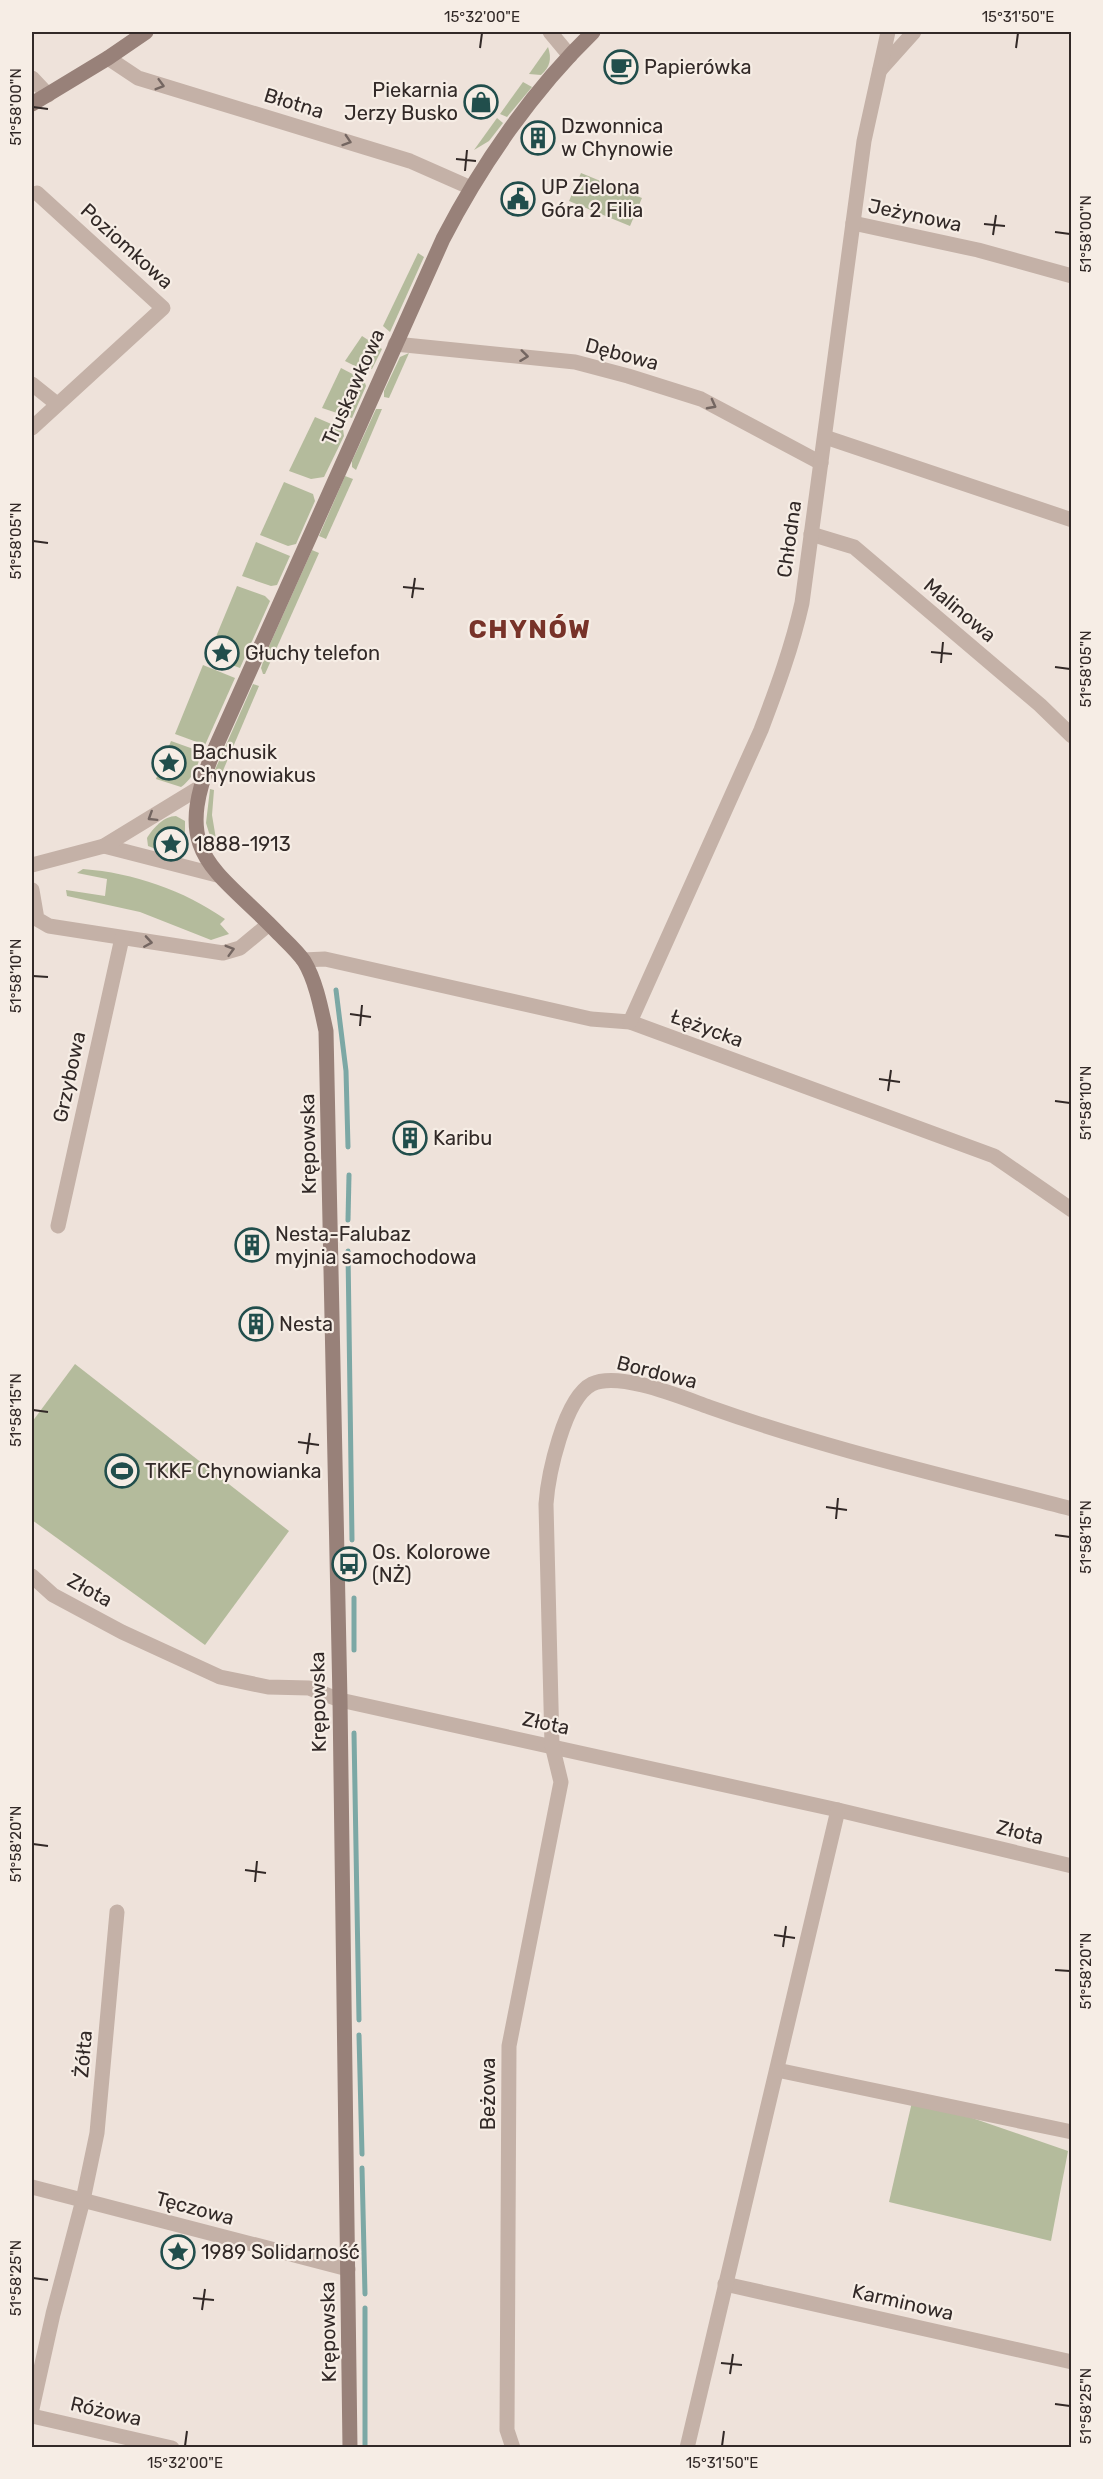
<svg xmlns="http://www.w3.org/2000/svg" width="1103" height="2479" viewBox="0 0 1103 2479" font-family="Rubik,sans-serif">
  <style>
    .green { fill: #b4bb9c }
    .lines { fill: none; stroke-linecap: round; stroke-linejoin: round }
    .stream { stroke: #7ca8a5; stroke-width: 5 }
    .street { stroke: #c4b1a7; stroke-width: 15 }
    .secondary { stroke: #988179; stroke-width: 15 }
    .oneway { stroke: #746661 }
    .ticks { fill: none; stroke: #322927; stroke-width: 2 }
    .labels { text-anchor: middle; stroke-width: 4.5; stroke-linejoin: round; paint-order: stroke }
    .poi-label { font-size: 20px; fill: #322927; stroke: #f6ede5; text-anchor: start }
    .street-label { font-size: 20px; fill: #322927; stroke: #f6ede5 }
    .district-label { font-size: 26px; font-weight: bold; letter-spacing: 1.5px; fill: #783329; stroke: #f6ede5 }
    .neatline { fill: none; stroke: #322927; stroke-width: 2 }
    .ticks-label { font-size: 15px; text-anchor: middle; fill: #322927 }
  </style>
  <rect width="100%" height="100%" fill="#eee2da"/>
  <g class="green">
    <path d="M548 47C552 59 550 67 541 75L529 74Z"/>
    <polygon points="523,82 532,87 507,117 500,114"/>
    <polygon points="497,118 503,123 489,141 474,150"/>
    <polygon points="581,173 642,198 630,226 569,201"/>
    <polygon points="418,253 424,257 390,332 383,326"/>
    <polygon points="362,336 382,349 372,369 363,370 345,361"/>
    <polygon points="409,353 389,398 384,397 384,391 400,357"/>
    <polygon points="341,368 364,380 366,386 352,418 322,408"/>
    <polygon points="376,409 382,409 356,470 352,467 352,461"/>
    <polygon points="315,417 343,429 344,436 324,477 311,479 289,471"/>
    <polygon points="345,476 353,479 326,539 319,536"/>
    <polygon points="284,482 313,494 315,501 296,544 288,546 260,535"/>
    <polygon points="256,542 290,556 277,585 271,586 242,576"/>
    <polygon points="312,550 319,553 265,674 263,674 261,668 266,653"/>
    <polygon points="237,586 265,596 270,601 240,668 208,656"/>
    <polygon points="203,665 235,678 205,745 175,734"/>
    <polygon points="253,684 259,686 219,780 214,772"/>
    <path d="M171 741 199 751C202 763 191 780 181 787L156 779Z"/>
    <polygon points="210,789 214,790 212,815 217,845 213,846 206,823"/>
    <path d="M176 816 185 821V853L180 858 148 846 147 838C153 828 164 816 176 816Z"/>
    <path d="M83 869C134 873 183 890 225 919L220 924 229 934 211 940 140 912 67 896 66 890 105 896 107 879 77 873Z"/>
    <polygon points="75,1364 289,1531 205,1645 32,1520 32,1422"/>
    <polygon points="912,2102 946,2109 1068,2151 1051,2241 889,2202"/>
  </g>
  <g class="lines">
    <g class="stream">
      <polyline points="336,990 346,1071 348,1147"/>
      <polyline points="348,1220 349,1175"/>
      <polyline points="348,1251 352,1540"/>
      <polyline points="354,1650 354,1598"/>
      <polyline points="354,1733 359,2020"/>
      <polyline points="359,2035 362,2154"/>
      <polyline points="362,2168 365,2294"/>
      <polyline points="365,2308 365,2448"/>
    </g>
    <g class="street">
      <polyline points="550,32 570,56"/>
      <polyline points="108,58 138,78 410,161 469,187"/>
      <polyline points="880,70 914,32"/>
      <polyline points="32,78 48,95"/>
      <polyline points="853,223 978,250 1072,276"/>
      <polyline points="395,344 575,362 628,376 701,399 821,463"/>
      <polyline points="32,384 57,404"/>
      <polyline points="32,428 163,308 37,193"/>
      <polyline points="825,437 1072,520"/>
      <polyline points="811,534 854,547 1040,705 1072,736"/>
      <polyline points="104,846 217,875"/>
      <polyline points="32,865 104,846 199,788"/>
      <polyline points="32,890 37,919 49,926 223,953 240,948 269,924"/>
      <polyline points="303,960 325,959 591,1019 630,1022 994,1156 1072,1210"/>
      <path d="M630 1022 761 730C777 688 792 647 802 603L864 141 888 32"/>
      <polyline points="58,1226 122,938"/>
      <polyline points="32,1576 53,1595 122,1632 220,1677 268,1687 309,1688 340,1700 838,1810 1072,1866"/>
      <polyline points="777,2070 1072,2132"/>
      <polyline points="32,2187 348,2269"/>
      <polyline points="725,2284 1072,2362"/>
      <polyline points="32,2409 53,2314 83,2200 97,2133 117,1912"/>
      <polyline points="32,2416 172,2448"/>
      <path d="M513 2448 507 2430 509 2046 561 1782 552 1745 546 1504C548 1476 564 1398 592 1384 619 1371 681 1397 709 1407 827 1449 950 1477 1072 1509"/>
      <polyline points="687,2448 838,1810"/>
    </g>
    <g class="secondary">
      <polyline points="32,104 108,58 146,32"/>
      <path d="M350 2448 340 1700 326 1031C321 1008 316 981 304 961 297 951 287 942 279 934 215 867 170 856 213 753L443 239C481 165 533 90 593 32"/>
    </g>
  </g>
  <defs><path id="oneway-chevron" d="M-2-3.5L2.5 0L-2 3.5" fill="none" stroke-width="1.6" stroke-linecap="round" stroke-linejoin="round" transform="scale(1.5)"/></defs>
  <g class="oneway">
    <use href="#oneway-chevron" transform="translate(160 85) rotate(16)"/>
    <use href="#oneway-chevron" transform="translate(347 141) rotate(18)"/>
    <use href="#oneway-chevron" transform="translate(524 356) rotate(7)"/>
    <use href="#oneway-chevron" transform="translate(712 405) rotate(28)"/>
    <use href="#oneway-chevron" transform="translate(152 817) rotate(148)"/>
    <use href="#oneway-chevron" transform="translate(148 942) rotate(9)"/>
    <use href="#oneway-chevron" transform="translate(230 950) rotate(-16)"/>
  </g>
  <path class="ticks" d="M480 48 482 33M1016 48 1018 33M33 107 48 109M456 159 476 161M465 171 467 150M984 224 1005 226M1055 232 1070 234M993 235 996 215M33 541 48 543M403 587 424 589M412 598 415 578M931 652 952 654M941 663 943 642M1055 667 1070 669M33 976 48 977M350 1014 371 1017M360 1026 362 1005M879 1079 900 1082M888 1091 891 1070M1055 1101 1070 1103M33 1410 48 1412M298 1442 319 1445M307 1454 310 1433M826 1507 847 1510M836 1519 838 1498M1055 1535 1070 1537M33 1844 48 1846M245 1870 266 1873M255 1882 257 1861M774 1935 795 1938M783 1947 786 1926M1055 1970 1070 1971M33 2278 48 2280M193 2298 214 2300M202 2310 205 2289M721 2363 742 2365M730 2374 733 2354M1055 2404 1070 2406M185 2446 187 2431M722 2446 724 2431"/>
  <defs>
    <symbol id="cafe-ring" viewBox="-11 -11 22 22"><circle r="9.5" fill="#f6ede5" stroke="#214e4c" stroke-width="1.5"/><path d="M-5.5-4.5H6V0H3Q3 3.5 0 3.5H-2.5Q-5.5 3.5-5.5 0ZM3-3.2v2h1.7v-2ZM-6 4.5H4V6H-6Z" fill="#214e4c"/></symbol>
    <symbol id="shop-ring" viewBox="-11 -11 22 22"><circle r="9.5" fill="#f6ede5" stroke="#214e4c" stroke-width="1.5"/><path d="M-5-2.5h2.3a2.7 3.5 0 0 1 5.4 0H5L5.5 6h-11ZM-1.5-2.5h3a1.5 2.3 0 0 0-3 0Z" fill="#214e4c"/></symbol>
    <symbol id="building-ring" viewBox="-11 -11 22 22"><circle r="9.5" fill="#f6ede5" stroke="#214e4c" stroke-width="1.5"/><path d="M-4-6H4V6H1V3H-1V6H-4ZM-2.5-4.3h1.7v1.8h-1.7ZM.8-4.3h1.7v1.8H.8ZM-2.5-1h1.7V.8h-1.7ZM.8-1h1.7V.8H.8Z" fill="#214e4c"/></symbol>
    <symbol id="civic-ring" viewBox="-11 -11 22 22"><circle r="9.5" fill="#f6ede5" stroke="#214e4c" stroke-width="1.5"/><path d="M-.6-6.5H3V-4.5H.6V-3L4-1V1h2V6H-6V1h2V-1L-.6-3ZM-1.2 2.5V6h2.4V2.5Z" fill="#214e4c"/></symbol>
    <symbol id="sight-ring" viewBox="-11 -11 22 22"><circle r="9.5" fill="#f6ede5" stroke="#214e4c" stroke-width="1.5"/><path d="M0-6L1.8-2.2L6-1.7L2.9 1.2L3.7 5.4L0 3.3L-3.7 5.4L-2.9 1.2L-6-1.7L-1.8-2.2Z" fill="#214e4c"/></symbol>
    <symbol id="stadium-ring" viewBox="-11 -11 22 22"><circle r="9.5" fill="#f6ede5" stroke="#214e4c" stroke-width="1.5"/><path d="M0-5a6.5 5 0 1 0 0 10a6.5 5 0 1 0 0-10ZM-3.5-1.8h7v3.6h-7Z" fill="#214e4c"/></symbol>
    <symbol id="bus-ring" viewBox="-11 -11 22 22"><circle r="9.5" fill="#f6ede5" stroke="#214e4c" stroke-width="1.5"/><path d="M-5-6H5V4H4V6H2V4H-2V6H-4V4H-5ZM-3.5-4V0h7V-4ZM-3.5 1.2v1.5H-2V1.2ZM2 1.2v1.5H3.5V1.2Z" fill="#214e4c"/></symbol>
  </defs>
  <g fill-rule="evenodd">
    <use href="#cafe-ring" x="602" y="48" width="38" height="38"/>
    <use href="#shop-ring" x="462" y="83" width="38" height="38"/>
    <use href="#building-ring" x="519" y="119" width="38" height="38"/>
    <use href="#civic-ring" x="499" y="180" width="38" height="38"/>
    <use href="#sight-ring" x="203" y="634" width="38" height="38"/>
    <use href="#sight-ring" x="150" y="744" width="38" height="38"/>
    <use href="#sight-ring" x="152" y="825" width="38" height="38"/>
    <use href="#building-ring" x="391" y="1119" width="38" height="38"/>
    <use href="#building-ring" x="233" y="1226" width="38" height="38"/>
    <use href="#building-ring" x="237" y="1305" width="38" height="38"/>
    <use href="#stadium-ring" x="103" y="1452" width="38" height="38"/>
    <use href="#bus-ring" x="330" y="1545" width="38" height="38"/>
    <use href="#sight-ring" x="159" y="2233" width="38" height="38"/>
  </g>
  <g class="labels">
    <g class="poi-label">
      <text x="644" y="74">Papierówka</text>
      <text x="458" y="97" text-anchor="end">Piekarnia<tspan x="458" dy="23">Jerzy Busko</tspan></text>
      <text x="561" y="133">Dzwonnica<tspan x="561" dy="23">w Chynowie</tspan></text>
      <text x="541" y="194">UP Zielona<tspan x="541" dy="23">Góra 2 Filia</tspan></text>
      <text x="245" y="660">Głuchy telefon</text>
      <text x="192" y="759">Bachusik<tspan x="192" dy="23">Chynowiakus</tspan></text>
      <text x="194" y="851">1888-1913</text>
      <text x="433" y="1145">Karibu</text>
      <text x="275" y="1241">Nesta-Falubaz<tspan x="275" dy="23">myjnia samochodowa</tspan></text>
      <text x="279" y="1331">Nesta</text>
      <text x="145" y="1478">TKKF Chynowianka</text>
      <text x="372" y="1559">Os. Kolorowe<tspan x="372" dy="23">(NŻ)</tspan></text>
      <text x="201" y="2259">1989 Solidarność</text>
    </g>
    <g class="street-label">
      <text transform="translate(294 103) rotate(17)" y="7">Błotna</text>
      <text transform="translate(915 215) rotate(12)" y="7">Jeżynowa</text>
      <text transform="translate(127 246) rotate(42)" y="7">Poziomkowa</text>
      <text transform="translate(622 354) rotate(15)" y="7">Dębowa</text>
      <text transform="translate(353 387) rotate(-66)" y="7">Truskawkowa</text>
      <text transform="translate(789 539) rotate(-82)" y="7">Chłodna</text>
      <text transform="translate(960 610) rotate(40)" y="7">Malinowa</text>
      <text transform="translate(707 1028) rotate(20)" y="7">Łężycka</text>
      <text transform="translate(69 1077) rotate(-78)" y="7">Grzybowa</text>
      <text transform="translate(308 1144) rotate(-91)" y="7">Krępowska</text>
      <text transform="translate(657 1372) rotate(14)" y="7">Bordowa</text>
      <text transform="translate(90 1590) rotate(29)" y="7">Złota</text>
      <text transform="translate(318 1702) rotate(-91)" y="7">Krępowska</text>
      <text transform="translate(546 1723) rotate(12)" y="7">Złota</text>
      <text transform="translate(1020 1832) rotate(14)" y="7">Złota</text>
      <text transform="translate(83 2054) rotate(-85)" y="7">Żółta</text>
      <text transform="translate(488 2094) rotate(-90)" y="7">Beżowa</text>
      <text transform="translate(195 2208) rotate(15)" y="7">Tęczowa</text>
      <text transform="translate(903 2302) rotate(13)" y="7">Karminowa</text>
      <text transform="translate(328 2332) rotate(-91)" y="7">Krępowska</text>
      <text transform="translate(106 2411) rotate(13)" y="7">Różowa</text>
    </g>
    <g class="district-label">
      <text x="530" y="638">CHYNÓW</text>
    </g>
  </g>
  <rect width="1103" height="2479" fill="none" stroke="#f6ede5" stroke-width="66"/>
  <rect x="33" y="33" width="1037" height="2413" class="neatline"/>
  <g class="ticks-label">
    <text x="482" y="22">15°32'00"E</text>
    <text x="1018" y="22">15°31'50"E</text>
    <text transform="translate(16 107) rotate(-90)" y="5">51°58'00"N</text>
    <text transform="translate(1086 234) rotate(-90)" y="5">51°58'00"N</text>
    <text transform="translate(16 541) rotate(-90)" y="5">51°58'05"N</text>
    <text transform="translate(1086 669) rotate(-90)" y="5">51°58'05"N</text>
    <text transform="translate(16 976) rotate(-90)" y="5">51°58'10"N</text>
    <text transform="translate(1086 1103) rotate(-90)" y="5">51°58'10"N</text>
    <text transform="translate(16 1410) rotate(-90)" y="5">51°58'15"N</text>
    <text transform="translate(1086 1537) rotate(-90)" y="5">51°58'15"N</text>
    <text transform="translate(16 1844) rotate(-90)" y="5">51°58'20"N</text>
    <text transform="translate(1086 1971) rotate(-90)" y="5">51°58'20"N</text>
    <text transform="translate(16 2278) rotate(-90)" y="5">51°58'25"N</text>
    <text transform="translate(1086 2406) rotate(-90)" y="5">51°58'25"N</text>
    <text x="185" y="2468">15°32'00"E</text>
    <text x="722" y="2468">15°31'50"E</text>
  </g>
</svg>
